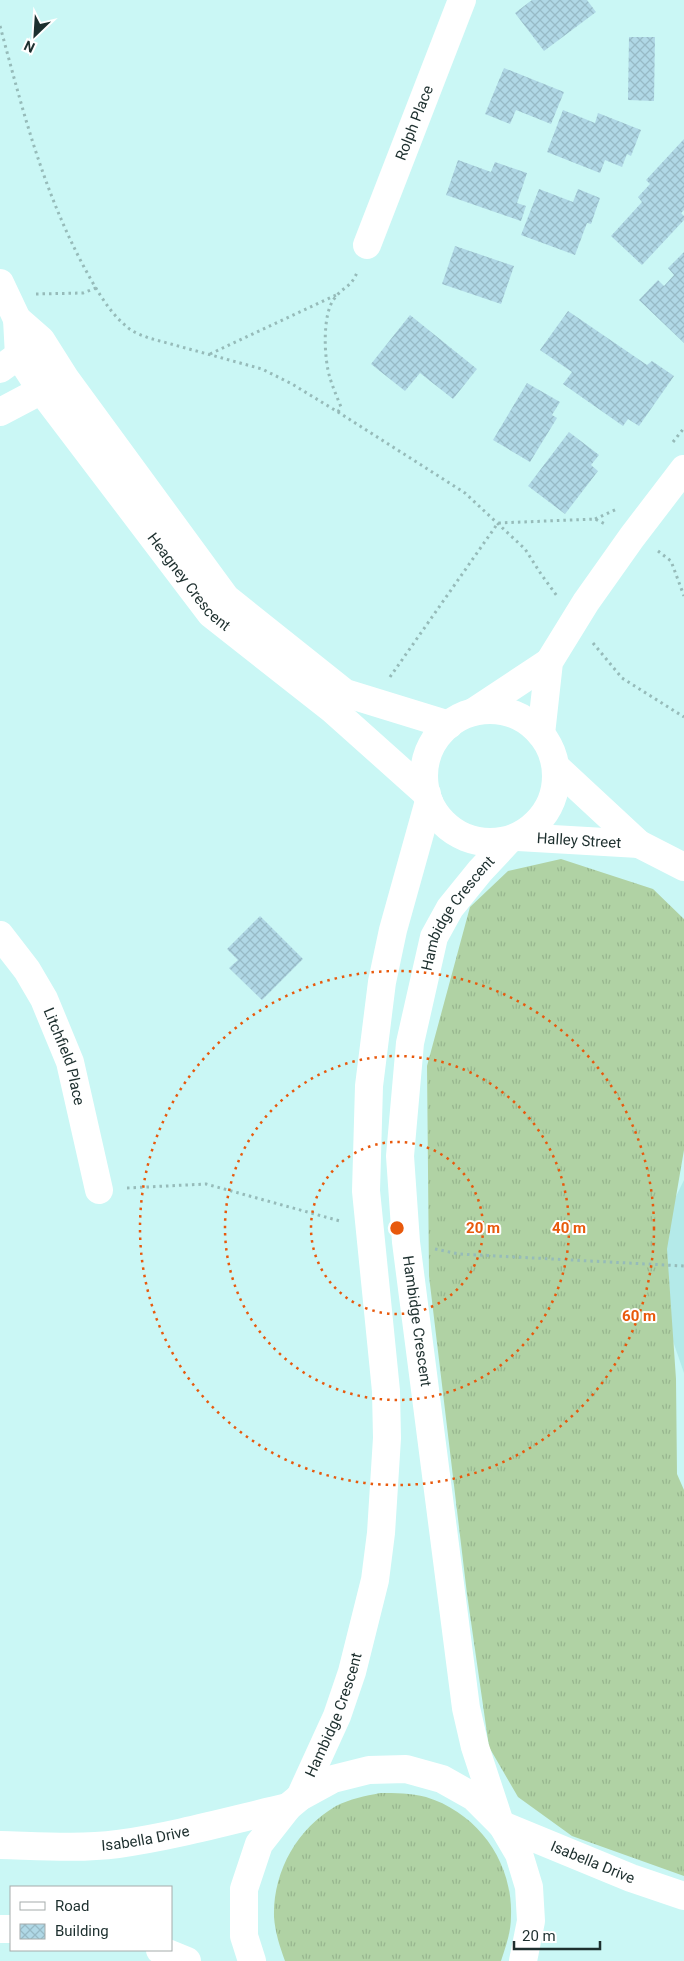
<svg xmlns="http://www.w3.org/2000/svg" width="684" height="1961" viewBox="0 0 684 1961" font-family="Roboto,sans-serif">
  <style>
    .built { fill: #b4eae9 }
    .grass { fill: url(#grass-tufts) }
    .building { fill: url(#building-cross-hatch) }
    .lines { fill: none; stroke-linecap: round; stroke-linejoin: round }
    .path { stroke: #96bbb9; stroke-width: 3; stroke-dasharray: 2.5 4; stroke-linecap: butt }
    .minor { stroke: #fff; stroke-width: 28 }
    .tertiary { stroke: #fff; stroke-width: 28 }
    .primary { stroke: #fff; stroke-width: 28 }
    .ring { fill: none; stroke: #e8590c; stroke-width: 2.5; stroke-dasharray: 2.5 5 }
    .labels { text-anchor: middle; stroke-width: 4; stroke-linejoin: round; paint-order: stroke }
    .street-label { font-size: 15px; fill: #1d2f2e; stroke: #fff }
    .centre { fill: #e8590c; stroke: #fff; stroke-width: 2.5 }
    .ring-label { font-size: 15px; text-anchor: middle; font-weight: bold; fill: #e8590c; stroke: #fff; stroke-width: 4; stroke-linejoin: round; paint-order: stroke }
  </style>
  <defs>
    <pattern id="grass-tufts" width="24" height="20" patternUnits="userSpaceOnUse" patternTransform="scale(1.25)"><rect width="24" height="20" fill="#b0d2a4"/><path d="M3 7l-1-3M5 7V3M7 7l1-3M15 17l-1-3M17 17v-4M19 17l1-3" fill="none" stroke="#97b58e"/></pattern>
    <pattern id="building-cross-hatch" width="8" height="8" patternUnits="userSpaceOnUse" patternTransform="scale(1.25)"><rect width="8" height="8" fill="#b0d8e6"/><path d="M0 0l8 8M0 8l8-8" fill="none" stroke="#97bac6"/></pattern>
  </defs>
  <rect width="100%" height="100%" fill="#caf7f5"/>
  <polygon class="built" points="684,1180 684,1373 645,1260"/>
  <g class="grass">
    <polygon points="561,859 653,889 684,919 684,1150 667,1249 676,1379 677,1474 684,1490 684,1876 572,1836 518,1797 489,1747 467,1594 429,1276 427,1066 470,907 508,871"/>
    <path d="M380 1793C395 1793 411 1793 426 1797 478 1813 513 1862 511 1916 511 1932 506 1946 501 1961H285C280 1947 275 1932 274 1917 273 1871 297 1829 336 1806 350 1799 365 1796 380 1793Z"/>
  </g>
  <g class="building">
    <polygon points="532,0 587,0 596,12 544,51 515,13"/>
    <polygon points="629,37 655,37 654,101 628,100"/>
    <polygon points="504,68 564,92 551,124 516,110 510,124 485,114"/>
    <polygon points="563,110 595,123 598,113 641,130 631,156 627,154 622,167 605,160 600,173 547,152"/>
    <polygon points="684,139 684,210 681,213 684,216 684,220 642,265 611,236 642,202 638,197 650,184 646,180"/>
    <polygon points="458,160 491,172 495,162 527,173 517,203 526,206 521,221 446,195"/>
    <polygon points="539,189 573,202 578,189 600,198 591,224 587,223 575,255 521,235"/>
    <polygon points="455,246 514,266 501,304 442,284"/>
    <polygon points="684,252 684,343 639,300 658,280 664,286 674,275 668,268"/>
    <polygon points="568,311 647,365 652,361 674,376 639,426 628,419 623,426 563,384 572,372 540,350"/>
    <polygon points="410,315 477,369 453,399 420,373 405,391 371,364"/>
    <polygon points="527,383 560,402 552,415 557,418 530,462 493,440"/>
    <polygon points="569,432 599,455 591,465 598,471 565,514 528,486"/>
    <polygon points="260,916 303,959 262,1000 229,968 238,960 227,949"/>
  </g>
  <g class="lines">
    <g class="path">
      <path d="M0 26C23 111 42 188 84 267 95 287 108 311 126 326 132 332 141 335 149 338L262 369 292 384 338 412 465 493 525 549 541 574 557 596"/>
      <polyline points="36,294 83,293 96,288"/>
      <polyline points="210,354 336,295"/>
      <path d="M338 412 341 407C337 397 333 388 330 378 324 359 322 315 334 299 344 285 351 289 358 270"/>
      <polyline points="673,442 684,428"/>
      <polyline points="595,519 617,509"/>
      <polyline points="658,551 671,561 684,596"/>
      <polyline points="593,643 622,678 684,717"/>
      <polyline points="390,677 498,523 595,519 607,525"/>
      <polyline points="127,1188 206,1184 340,1221"/>
      <polyline points="435,1249 459,1254 684,1266"/>
    </g>
    <g class="minor">
      <path id="s1" d="M367 245 462 0"/>
      <polyline points="556,767 639,844 684,867"/>
      <path id="s2" d="M518 837 639 844"/>
      <path id="s3" d="M0 935 27 970 44 999 70 1062 99 1190"/>
    </g>
    <g class="tertiary">
      <polyline points="0,283 17,319 41,340 65,378 226,598 345,693 449,725"/>
      <path id="s4" d="M17 319 19 356 41 390 211 614 333 710 427 794"/>
      <polyline points="0,369 33,345"/>
      <polyline points="0,412 57,382"/>
      <circle cx="490" cy="776" r="66"/>
      <polyline points="475,711 549,662"/>
      <polyline points="541,734 549,662 586,602 632,537 684,469"/>
      <path id="s5" d="M300 1797 337 1716 352 1672 375 1580 381 1533 387 1438 386 1391 366 1191 369 1086 382 982 393 930 429 801"/>
      <path id="s6" d="M500 1823 475 1747 466 1708 406 1242 400 1156 410 1043 434 937 450 908 480 871 508 841"/>
    </g>
    <g class="primary">
      <path id="s7" d="M502 1825 631 1878 684 1896"/>
      <path id="s8" d="M0 1845C39 1846 79 1849 118 1844 175 1836 232 1820 288 1807"/>
      <polyline points="0,1929 11,1929"/>
      <polyline points="160,1950 187,1961"/>
      <polyline points="252,1961 244,1936 244,1889 259,1844 288,1807 300,1797 333,1779 369,1770 406,1769 442,1779 474,1797 502,1825 519,1854 529,1887 531,1921 523,1961"/>
    </g>
  </g>
  <g class="ring">
    <circle cx="397" cy="1228" r="86"/>
    <circle cx="397" cy="1228" r="172"/>
    <circle cx="397" cy="1228" r="257"/>
  </g>
  <g class="labels">
    <g class="street-label">
      <text dy="5" stroke="none"><textPath href="#s1" startOffset="131">Rolph Place</textPath></text>
      <text dy="5" stroke="none"><textPath href="#s4" startOffset="320">Heagney Crescent</textPath></text>
      <text dy="5" stroke="none"><textPath href="#s2" startOffset="61">Halley Street</textPath></text>
      <text dy="5" stroke="none"><textPath href="#s6" startOffset="930">Hambidge Crescent</textPath></text>
      <text dy="5" stroke="none"><textPath href="#s3" startOffset="139">Litchfield Place</textPath></text>
      <text transform="translate(417 1321) rotate(82)" y="5">Hambidge Crescent</text>
      <text dy="5" stroke="none"><textPath href="#s5" startOffset="89">Hambidge Crescent</textPath></text>
      <text dy="5" stroke="none"><textPath href="#s8" startOffset="146">Isabella Drive</textPath></text>
      <text dy="5" stroke="none"><textPath href="#s7" startOffset="98">Isabella Drive</textPath></text>
    </g>
  </g>
  <circle cx="397" cy="1228" r="8" class="centre"/>
  <g class="ring-label">
    <text x="483" y="1233">20 m</text>
    <text x="569" y="1233">40 m</text>
    <text x="639" y="1321">60 m</text>
  </g>
  <rect x="10" y="1886" width="162" height="65" fill="#ffffff" stroke="#a5acab"/>
  <rect x="20" y="1902" width="25" height="8" fill="#ffffff" stroke="#a5acab"/>
  <text x="55" y="1911" font-size="15" fill="#1d2f2e">Road</text>
  <rect x="20" y="1924" width="25" height="15" fill="url(#building-cross-hatch)" stroke="#a5acab"/>
  <text x="55" y="1936" font-size="15" fill="#1d2f2e">Building</text>
  <g transform="translate(35 35) rotate(205)" stroke="#ffffff" stroke-width="4" paint-order="stroke">
  <path d="M0-4L9 19L0 12L-9 19Z" fill="#1d2f2e"/>
  <text y="-8" font-size="14" font-weight="bold" text-anchor="middle" fill="#1d2f2e">N</text>
  </g>
  <path d="M514 1941v8h86v-8" fill="none" stroke="#1d2f2e" stroke-width="2.5"/>
  <text x="522" y="1941" font-size="15" fill="#1d2f2e" stroke="#ffffff" stroke-width="4" paint-order="stroke">20 m</text>
</svg>
